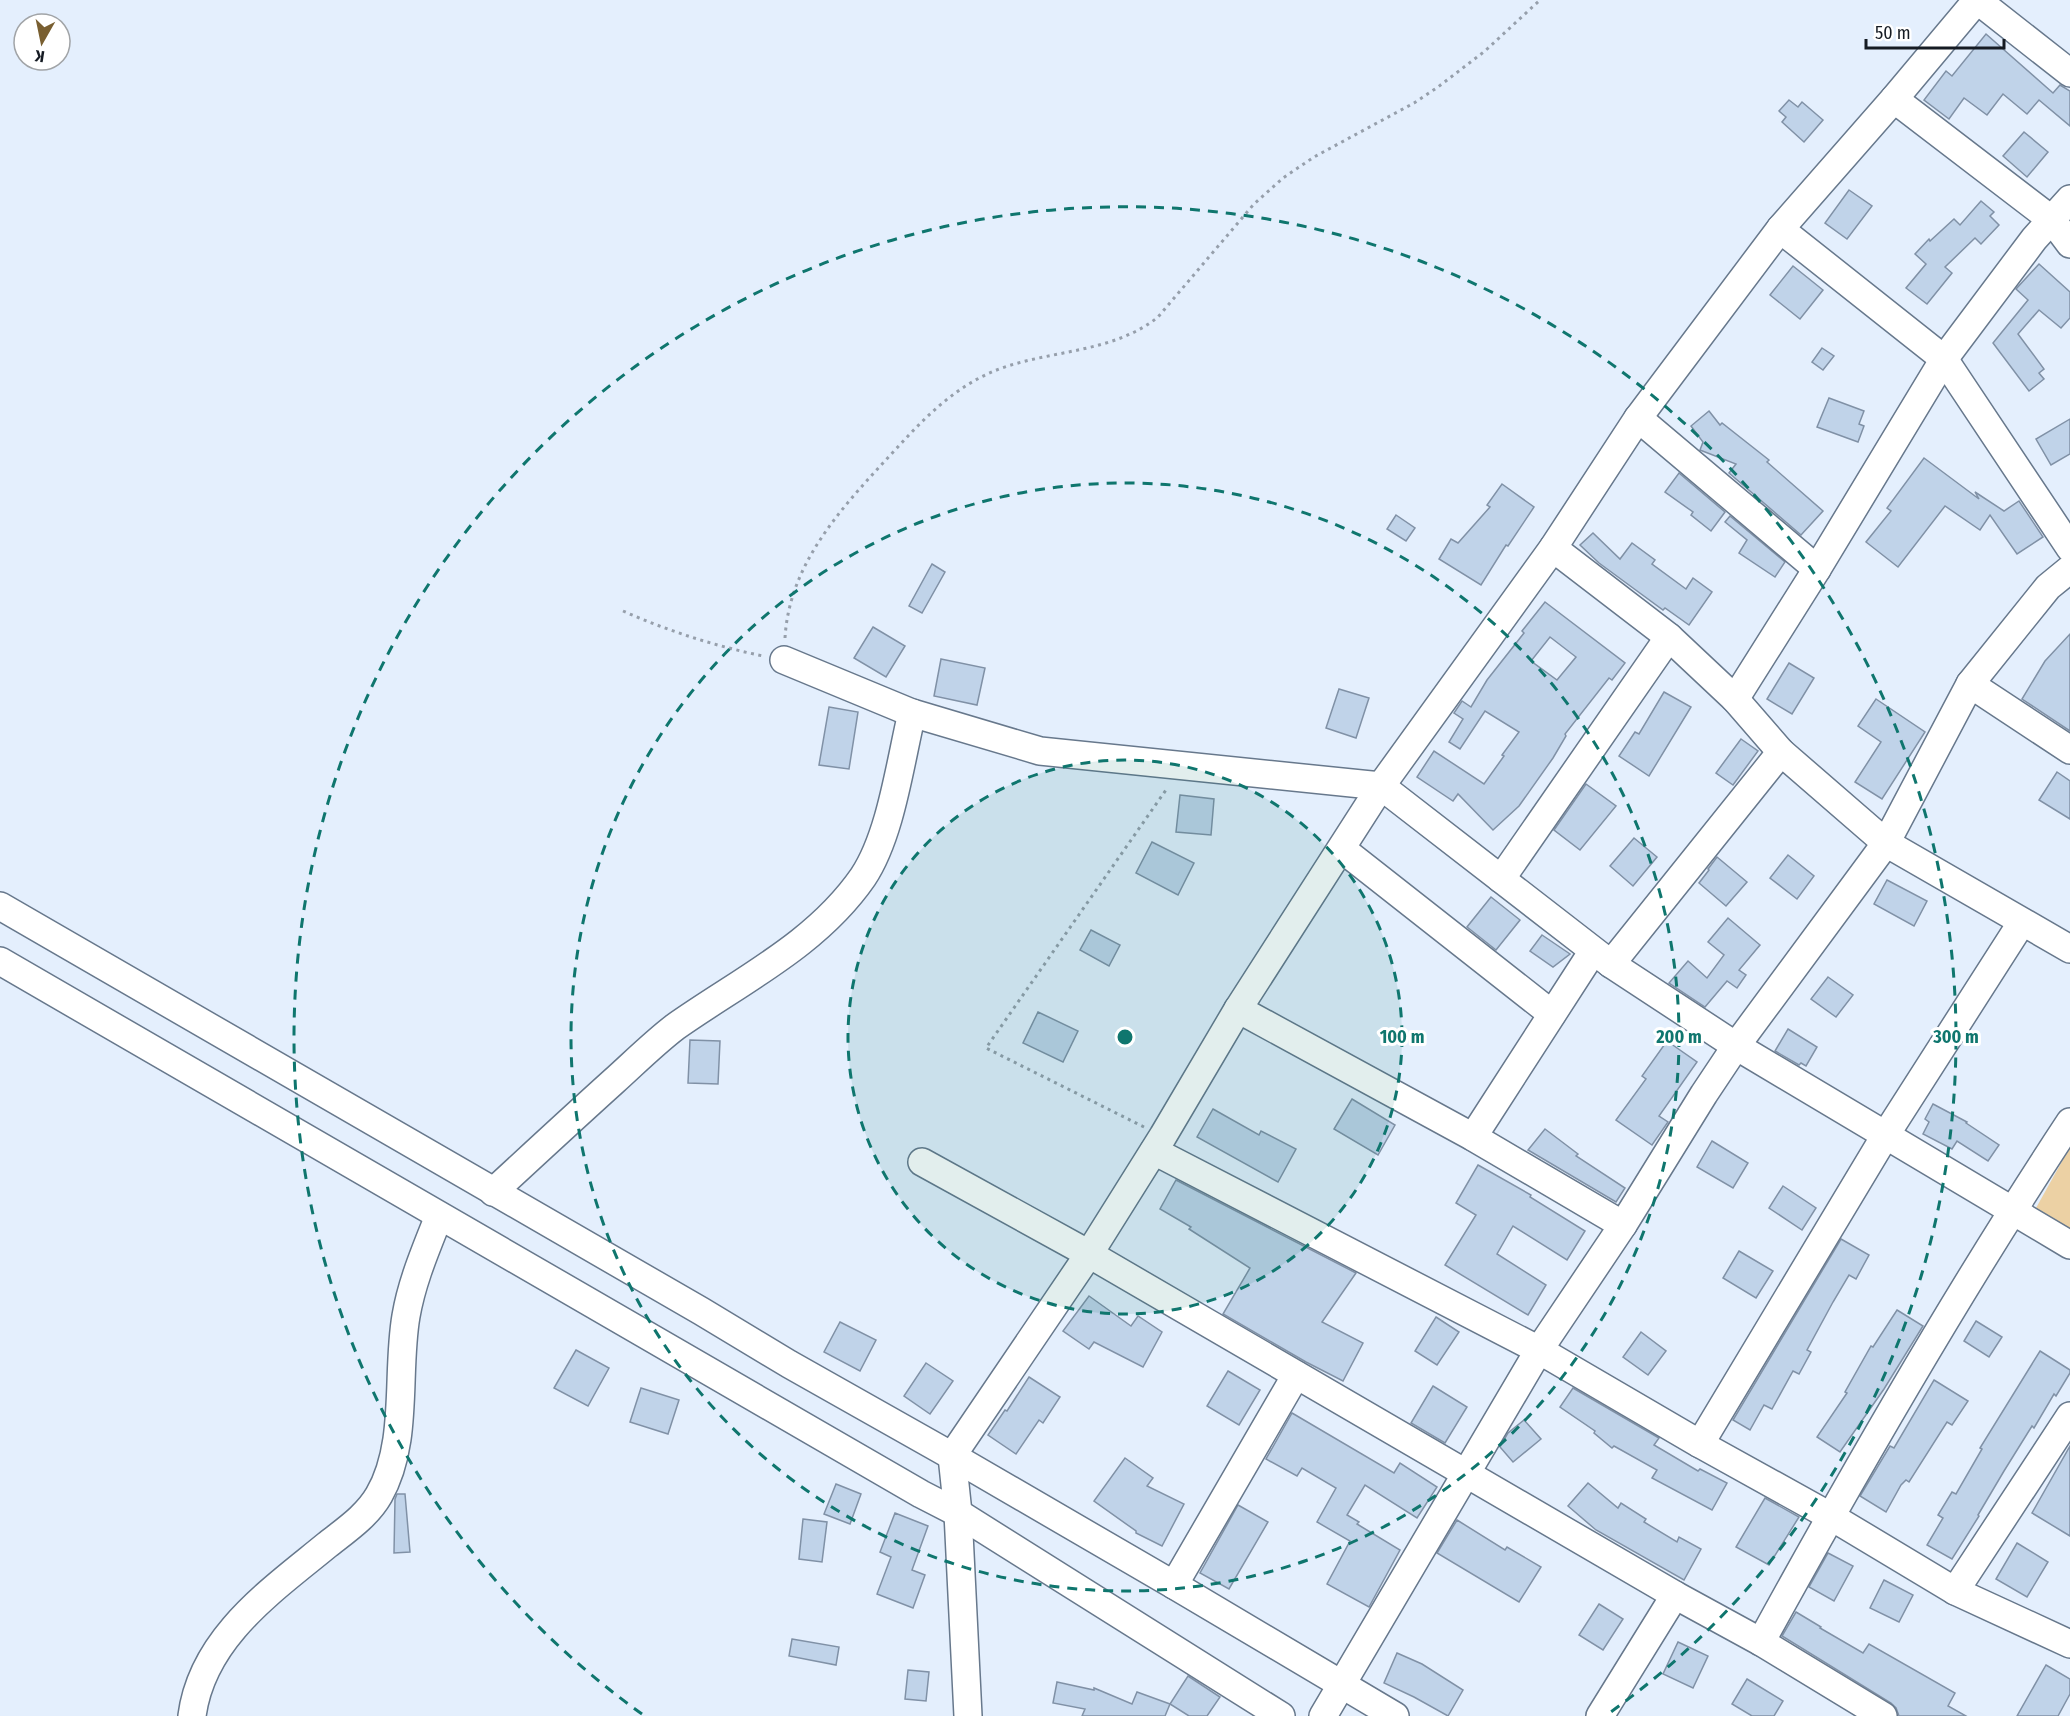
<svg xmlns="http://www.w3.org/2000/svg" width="2070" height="1716" viewBox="0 0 2070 1716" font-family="'Fira Sans Condensed',sans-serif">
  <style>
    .green { fill: #ecd1a4 }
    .building { fill: #c0d3e9; stroke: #8091a6; stroke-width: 1.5; fill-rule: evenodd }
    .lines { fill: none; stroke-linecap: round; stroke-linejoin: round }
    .minor-casing { stroke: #67788c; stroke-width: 30 }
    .path { stroke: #969fab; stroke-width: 3; stroke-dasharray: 3 4.5; stroke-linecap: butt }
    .minor { stroke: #fff; stroke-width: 27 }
    .ring { fill: none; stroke: #0f766e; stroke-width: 3; stroke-dasharray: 10 8 }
    .centre { fill: #0f766e; stroke: #fff; stroke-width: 3 }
    .ring-label { font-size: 18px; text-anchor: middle; font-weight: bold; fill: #0f766e; stroke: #fff; stroke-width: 6; stroke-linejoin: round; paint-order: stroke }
  </style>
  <rect width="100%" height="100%" fill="#e4effd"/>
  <polygon class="green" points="2070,1147 2070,1229 2036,1208"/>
  <g class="building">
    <polygon points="1986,34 2053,93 2060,85 2070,91 2070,126 2039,100 2027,114 2003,94 1987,115 1964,98 1949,119 1924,100 1946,71 1952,76"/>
    <polygon points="1789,100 1798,107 1802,102 1823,120 1804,142 1782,122 1786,117 1779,111"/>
    <polygon points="2024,132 2048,152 2027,177 2003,156"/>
    <polygon points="1849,190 1872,206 1847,239 1825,223"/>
    <polygon points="1981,201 1994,212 1990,216 1999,225 1981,244 1975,238 1945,267 1952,273 1927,304 1906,288 1926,264 1915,254 1929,239 1930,241 1954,219 1960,225"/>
    <polygon points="2039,264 2070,292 2070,318 2061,328 2039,310 2018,334 2044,369 2039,373 2044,379 2029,391 1993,343 2028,300 2016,289"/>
    <polygon points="1793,266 1823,290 1800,319 1770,295"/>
    <polygon points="1822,348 1834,356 1823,370 1812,362"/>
    <polygon points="1829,398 1864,411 1859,424 1864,426 1858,442 1817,427"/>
    <polygon points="1709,411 1720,425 1722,423 1769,460 1767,462 1823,511 1801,535 1729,473 1736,464 1700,450 1703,442 1691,426"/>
    <polygon points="2070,419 2070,454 2051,465 2036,439"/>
    <polygon points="1924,458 1979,499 1975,492 2004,511 2019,501 2043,537 2017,554 1990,515 1980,530 1945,506 1898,567 1866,542 1891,511 1887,508"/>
    <polygon points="1679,473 1725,512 1711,531 1691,515 1693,512 1665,492"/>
    <polygon points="1502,484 1534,507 1508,546 1506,545 1481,585 1439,559 1451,539 1458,543 1490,507 1487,505"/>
    <polygon points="1396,515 1415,528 1406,541 1387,529"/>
    <polygon points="1730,516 1785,562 1775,577 1739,553 1747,540 1725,522"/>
    <polygon points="1593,533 1620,559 1632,543 1655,560 1652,564 1686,589 1693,578 1712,592 1689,625 1665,608 1663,610 1599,563 1580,545"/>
    <polygon points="932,564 945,572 922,613 909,606"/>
    <path d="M1545 602 1625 663 1612 680 1609 678 1565 734 1566 736 1553 758 1519 806 1493 830 1458 794 1453 801 1417 777 1434 751 1484 784 1504 756 1502 755 1519 732 1485 711 1460 749 1449 742 1463 719 1454 713 1462 701 1471 707 1487 680 1524 633 1522 631ZM1550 637 1576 657 1557 680 1531 661Z"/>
    <polygon points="873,627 905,646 886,677 854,658"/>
    <polygon points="2070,634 2070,731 2022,699 2045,661"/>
    <polygon points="941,659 985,668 977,705 934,696"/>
    <polygon points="1789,663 1814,678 1792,714 1767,699"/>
    <polygon points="1339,689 1369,698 1356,738 1326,728"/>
    <polygon points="1664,692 1691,707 1649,776 1619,756 1635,732 1639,734"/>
    <polygon points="1876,699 1925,732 1882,799 1855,782 1881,742 1858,726"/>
    <polygon points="829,707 858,712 849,769 819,765"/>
    <polygon points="1741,739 1758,751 1733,785 1716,773"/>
    <polygon points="2057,772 2070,781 2070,819 2039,800"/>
    <polygon points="1586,784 1616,806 1580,850 1554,830"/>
    <polygon points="1180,795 1214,799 1211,835 1176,832"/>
    <polygon points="1634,838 1657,857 1633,886 1610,866"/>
    <polygon points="1152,842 1194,863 1178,895 1136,873"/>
    <polygon points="1788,855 1814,876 1797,899 1770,878"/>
    <polygon points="1717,857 1747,882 1726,906 1699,883 1709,870 1708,869"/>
    <polygon points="1887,880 1927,901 1914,926 1874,904"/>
    <polygon points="1491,897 1520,920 1496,950 1467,927"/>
    <polygon points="1728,918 1760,945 1739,970 1746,975 1737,988 1727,981 1705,1007 1669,983 1688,961 1707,978 1724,955 1708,942"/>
    <polygon points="1091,930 1120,945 1109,966 1080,950"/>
    <polygon points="1542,935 1570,954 1553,967 1530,951"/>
    <polygon points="1828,977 1853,995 1836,1017 1811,999"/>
    <polygon points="1038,1012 1078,1031 1063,1062 1023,1043"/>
    <polygon points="1788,1029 1817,1047 1806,1066 1801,1063 1799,1065 1775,1051"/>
    <polygon points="690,1040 720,1041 718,1084 688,1083"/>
    <polygon points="1667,1041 1697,1062 1659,1116 1668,1122 1652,1145 1616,1120 1646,1079 1642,1076"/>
    <polygon points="1352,1099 1395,1125 1378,1155 1334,1129"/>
    <polygon points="1933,1104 1967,1122 1966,1123 1999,1145 1988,1161 1957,1141 1952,1149 1923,1134 1929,1122 1925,1119"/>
    <polygon points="1213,1109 1259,1135 1261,1131 1296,1149 1278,1182 1197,1137"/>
    <polygon points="1545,1129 1578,1154 1576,1156 1625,1188 1616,1202 1528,1150"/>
    <polygon points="1712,1141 1748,1163 1733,1188 1697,1167"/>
    <polygon points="1478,1165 1531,1195 1530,1197 1585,1231 1567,1260 1513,1226 1497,1254 1546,1285 1528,1315 1445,1265 1476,1215 1456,1203"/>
    <polygon points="1176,1180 1356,1273 1322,1322 1363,1343 1343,1381 1306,1362 1223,1314 1250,1268 1189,1229 1191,1227 1160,1209"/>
    <polygon points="1783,1186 1816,1208 1802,1230 1769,1208"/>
    <polygon points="1841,1239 1869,1255 1856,1279 1849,1275 1833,1302 1807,1350 1811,1352 1799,1374 1793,1371 1772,1409 1764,1405 1750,1430 1733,1420"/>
    <polygon points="1739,1251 1773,1271 1756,1298 1723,1278"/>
    <polygon points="1089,1296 1131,1326 1138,1316 1162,1332 1143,1367 1094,1342 1089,1349 1063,1331"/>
    <polygon points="1897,1310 1923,1326 1884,1389 1840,1452 1817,1437 1847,1393 1845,1392 1871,1346 1873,1347"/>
    <polygon points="1436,1317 1459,1332 1437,1365 1415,1351"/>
    <polygon points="1976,1321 2002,1337 1989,1357 1964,1341"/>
    <polygon points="840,1322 876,1340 860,1371 824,1352"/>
    <polygon points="1641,1332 1666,1351 1648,1375 1623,1357"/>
    <polygon points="576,1350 609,1368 588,1406 554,1388"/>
    <polygon points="2040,1351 2070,1370 2070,1373 2056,1396 2054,1394 2034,1428 2032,1426 2004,1471 1978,1515 1979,1516 1952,1559 1927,1545 1943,1518 1938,1515 1952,1492 1956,1494 1982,1449 1980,1448"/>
    <polygon points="926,1363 953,1381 930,1414 904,1396"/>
    <polygon points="1228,1371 1260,1390 1239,1425 1207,1406"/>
    <polygon points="1029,1377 1060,1397 1043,1423 1039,1420 1016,1454 988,1435 1005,1410 1007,1411"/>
    <polygon points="1934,1380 1968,1401 1952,1425 1947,1422 1909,1482 1906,1480 1901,1485 1886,1512 1860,1496 1890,1446 1894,1448"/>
    <polygon points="1433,1386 1467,1407 1445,1443 1411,1423"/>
    <polygon points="641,1388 679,1400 668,1434 630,1422"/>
    <polygon points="1573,1388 1659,1438 1654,1445 1698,1471 1700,1469 1727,1483 1712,1510 1652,1478 1657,1470 1614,1446 1612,1448 1594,1433 1595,1431 1560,1407"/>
    <polygon points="1292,1413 1394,1473 1400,1463 1437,1487 1417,1518 1365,1485 1347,1515 1359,1522 1357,1524 1400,1550 1369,1607 1327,1584 1350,1541 1317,1522 1336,1488 1302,1468 1297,1476 1266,1459"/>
    <polygon points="1524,1420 1541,1439 1513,1462 1500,1447 1508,1433"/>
    <polygon points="2070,1446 2070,1536 2032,1513"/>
    <polygon points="1125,1458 1153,1478 1147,1486 1184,1504 1162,1546 1136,1533 1136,1531 1094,1501"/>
    <polygon points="1588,1483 1618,1508 1621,1503 1646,1519 1644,1522 1677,1542 1679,1537 1701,1549 1684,1580 1596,1530 1568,1506"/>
    <polygon points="836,1484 861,1494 850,1524 824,1514"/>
    <polygon points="397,1494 405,1494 410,1552 394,1553 395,1499"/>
    <polygon points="1765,1498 1799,1517 1769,1565 1736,1547"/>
    <polygon points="1238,1505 1268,1522 1229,1589 1200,1573"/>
    <polygon points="895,1513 928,1526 912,1570 925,1575 913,1608 877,1594 891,1557 880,1552"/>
    <polygon points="803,1519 827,1522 822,1562 799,1559"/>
    <polygon points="1457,1520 1505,1550 1507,1547 1541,1567 1519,1602 1437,1553"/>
    <polygon points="2017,1543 2048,1562 2027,1597 1996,1579"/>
    <polygon points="1828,1553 1853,1566 1834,1601 1809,1587"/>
    <polygon points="1884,1580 1913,1595 1899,1622 1870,1608"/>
    <polygon points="1599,1604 1623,1619 1603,1650 1579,1635"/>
    <polygon points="1796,1612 1821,1627 1820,1628 1863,1653 1869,1644 1955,1693 1948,1706 1966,1716 1899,1716 1896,1708 1891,1703 1782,1636"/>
    <polygon points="792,1639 839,1647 836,1665 789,1656"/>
    <polygon points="1678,1642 1708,1656 1693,1688 1663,1674"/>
    <polygon points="1397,1653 1422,1664 1463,1690 1448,1716 1414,1697 1384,1683"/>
    <polygon points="2046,1665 2070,1679 2070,1694 2058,1716 2017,1716"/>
    <polygon points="908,1670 929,1672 926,1701 905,1699"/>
    <polygon points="1188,1676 1220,1697 1207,1716 1189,1716 1170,1704"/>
    <polygon points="1747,1679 1783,1701 1774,1716 1752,1716 1732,1704"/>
    <polygon points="1057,1682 1094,1690 1094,1688 1132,1704 1137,1692 1170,1704 1165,1716 1082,1716 1085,1709 1053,1703"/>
  </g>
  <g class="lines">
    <defs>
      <g id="minor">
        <polyline points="1977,0 2070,73"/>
        <polyline points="1894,99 2052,220 2070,244"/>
        <polyline points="1780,229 1944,359 2070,548"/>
        <polyline points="1638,418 1817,569"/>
        <polyline points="1553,548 1669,637 1735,699 1781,752 1886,843 2070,949"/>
        <polyline points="784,660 912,713 1040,751 1381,786 1611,964 1736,1046 2070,1245"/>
        <polyline points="1970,684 2070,750"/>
        <polyline points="1735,699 1817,569 1944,359 2034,239 2070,199"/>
        <polyline points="1342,849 1552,1014"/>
        <polyline points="1501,879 1669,637"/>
        <polyline points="0,906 701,1311 789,1364 952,1456 1174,1585 1395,1716"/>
        <polyline points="0,961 921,1494 958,1513 1281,1716"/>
        <polyline points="1611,964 1781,752"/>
        <polyline points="1238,1009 1473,1137 1623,1225"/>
        <polyline points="1473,1137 1593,951"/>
        <polyline points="1154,1151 1539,1350 1700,1444 1830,1516 1955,1591 2070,1644"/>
        <polyline points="922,1162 1089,1254 1675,1595 1761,1642 1883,1716"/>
        <path d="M493 1192C533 1155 573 1118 614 1081 634 1063 654 1043 675 1027 740 981 816 945 863 877 891 835 900 763 912 713"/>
        <polyline points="1700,1444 1885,1136 2022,922"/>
        <polyline points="1174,1585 1296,1375"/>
        <polyline points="1955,1591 2070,1416"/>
        <path d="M1761 1642C1858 1465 1959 1290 2070 1122"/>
        <path d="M192 1716C202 1638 271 1591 327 1545 346 1530 367 1516 379 1495 409 1443 396 1373 406 1316 412 1281 426 1249 439 1216"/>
        <polyline points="968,1716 958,1513 952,1456 1089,1254 1163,1136 1238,1009 1381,786 1553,548 1638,418 1780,229 1894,99 1977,0"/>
        <polyline points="1323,1716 1539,1350 1623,1225 1704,1094 1736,1046 1886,843 1970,684 2048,587 2070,569"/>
        <polyline points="1600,1716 1675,1595"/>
      </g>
    </defs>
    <use href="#minor" class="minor-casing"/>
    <g class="path">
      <path d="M623 611C668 631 715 646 763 656"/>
      <path d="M785 638C789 567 837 513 883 463 920 423 954 383 1008 366 1058 350 1116 351 1158 317L1254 204 1283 178 1314 157 1414 103 1438 87 1485 51 1540 0"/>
      <polyline points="1144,1127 986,1048 1168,787"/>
    </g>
    <use href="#minor" class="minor"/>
  </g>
  <circle cx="1125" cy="1037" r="277" fill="#0f766e" fill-opacity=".12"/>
  <g class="ring">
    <circle cx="1125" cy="1037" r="277"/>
    <circle cx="1125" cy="1037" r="554"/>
    <path d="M642 1714A831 831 0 1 1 1608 1714"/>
  </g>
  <circle cx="1125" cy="1037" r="9" class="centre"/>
  <g class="ring-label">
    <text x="1402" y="1043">100 m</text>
    <text x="1679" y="1043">200 m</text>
    <text x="1956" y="1043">300 m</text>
  </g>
  <g transform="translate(42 42) rotate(189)"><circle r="28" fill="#ffffff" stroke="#a1a4a7" stroke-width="1.5"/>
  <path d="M0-4.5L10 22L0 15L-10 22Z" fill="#795f31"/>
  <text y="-9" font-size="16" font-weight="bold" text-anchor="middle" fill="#151b23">K</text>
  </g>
  <path d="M1866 39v9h138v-9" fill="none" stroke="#151b23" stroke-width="3"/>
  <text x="1875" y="39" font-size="18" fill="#151b23" stroke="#ffffff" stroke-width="4.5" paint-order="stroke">50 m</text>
</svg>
